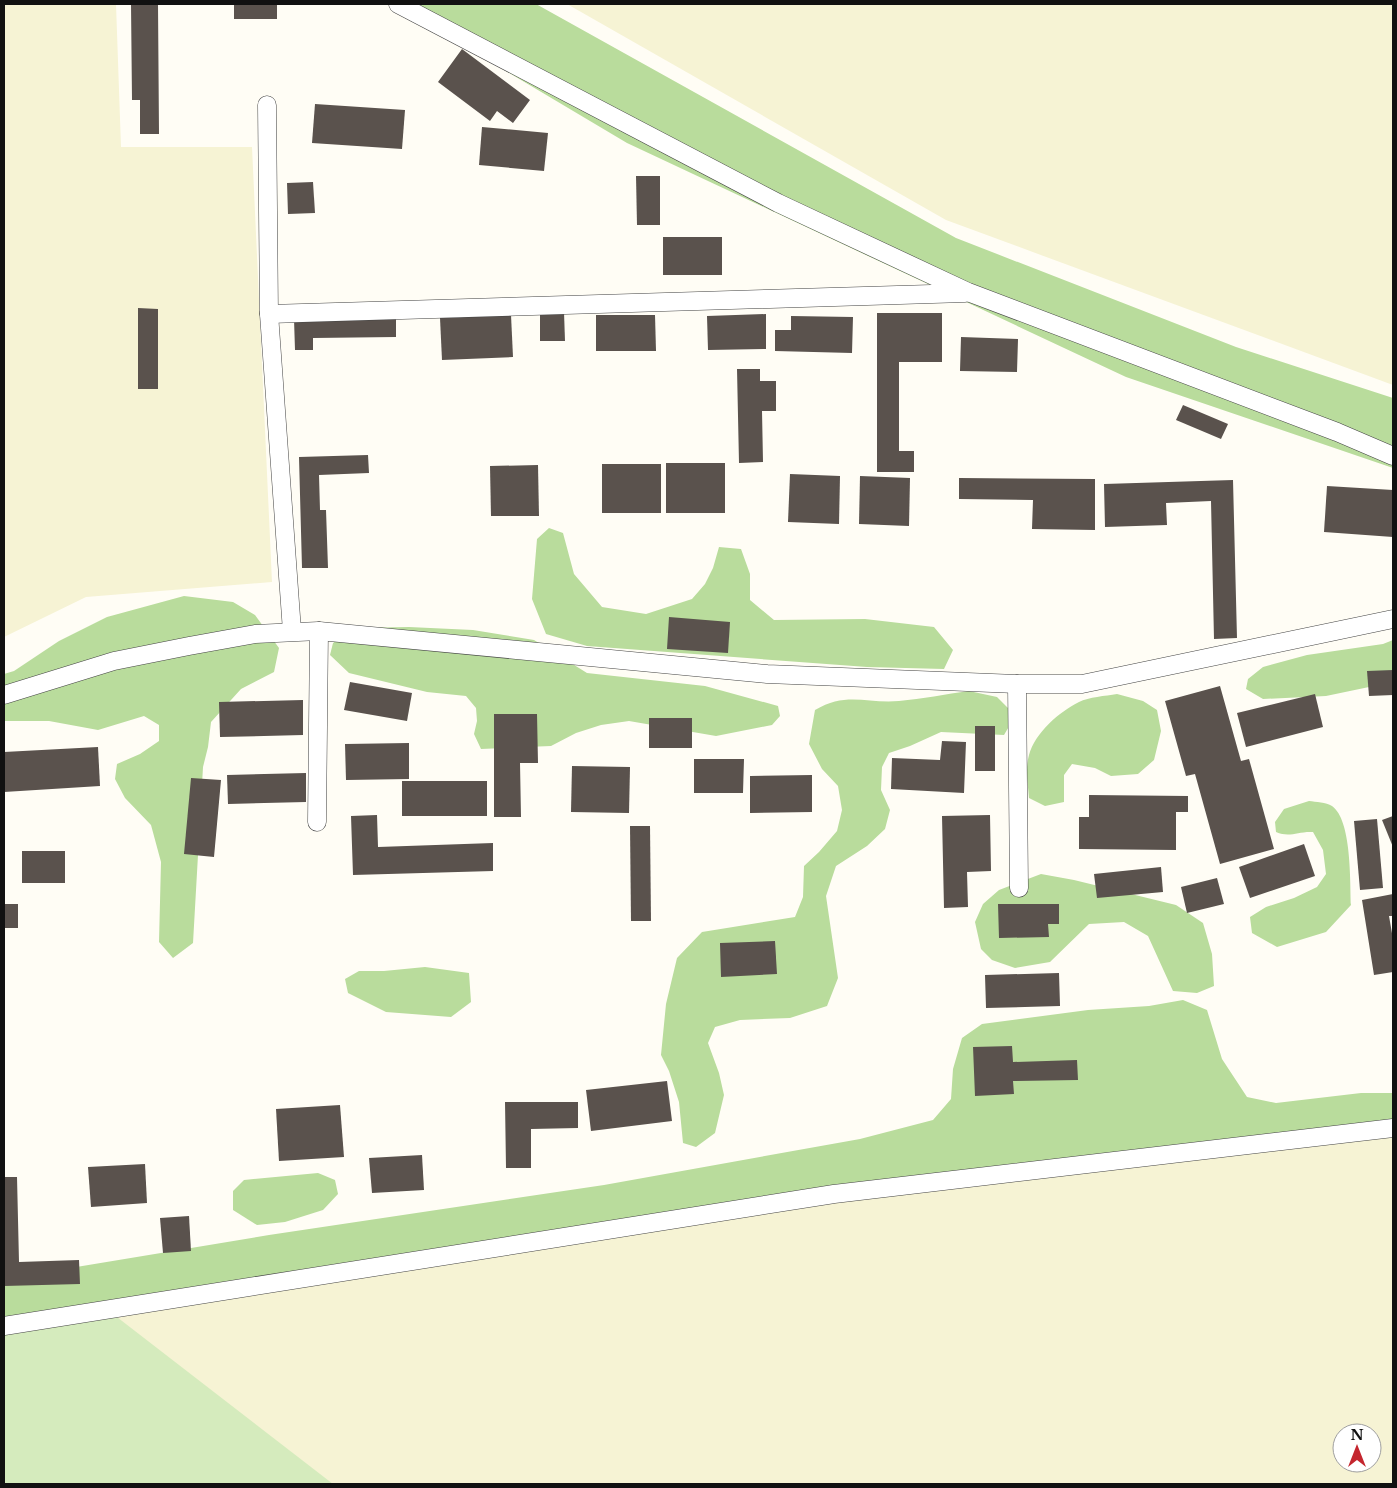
<svg xmlns="http://www.w3.org/2000/svg" width="1397" height="1488" viewBox="0 0 1397 1488" font-family="'Libre Baskerville',serif">
  <style>
    .farmland { fill: #f6f3d4; fill-rule: evenodd }
    .green { fill: #d5ebbd }
    .forest { fill: #b9dc9c }
    .building { fill: #5a524d }
    .lines { fill: none; stroke-linecap: round; stroke-linejoin: round }
    .service-casing { stroke: #444; stroke-width: 19 }
    .service { stroke: #fff; stroke-width: 18 }
  </style>
  <rect width="100%" height="100%" fill="#fffdf5"/>
  <g class="farmland">
    <polygon points="4,4 116,4 121,147 252,147 272,582 86,597 4,637"/>
    <polygon points="567,4 1393,4 1393,385 946,220"/>
    <path d="M1393 1128V1484H4V1332L835 1200ZM1342 1433H1372V1463H1342Z"/>
  </g>
  <polygon class="green" points="113,1314 333,1484 4,1484 4,1332"/>
  <g class="forest">
    <polygon points="393,4 536,4 956,238 1236,347 1393,398 1393,468 1126,377 627,143"/>
    <polygon points="549,528 563,533 574,574 602,607 646,614 692,599 705,584 713,568 719,547 741,549 750,574 750,600 774,620 865,619 934,627 953,650 944,669 867,667 587,646 546,634 532,599 537,539"/>
    <polygon points="184,596 233,602 255,615 279,648 274,672 241,689 211,722 208,747 203,767 193,943 173,958 159,942 161,862 151,825 125,798 115,779 117,764 140,754 159,741 159,725 144,716 98,730 49,721 4,721 4,674 14,671 59,641 107,617"/>
    <polygon points="409,627 473,630 534,640 587,673 705,686 778,706 780,716 772,725 716,736 629,721 601,725 576,733 551,746 481,749 474,734 477,721 476,708 466,696 427,692 349,673 330,655 333,643 353,628"/>
    <polygon points="1393,640 1393,682 1326,696 1263,699 1246,689 1248,679 1263,667 1307,655 1383,644"/>
    <path d="M969 691 997 697 1010 710 1011 723 1004 735 941 732 910 746 889 753 882 767 881 790 890 810 885 829 867 846 836 866 826 896 838 978 827 1006 790 1018 740 1020 715 1027 708 1043 719 1073 724 1095 715 1133 696 1147 683 1143 679 1102 669 1071 661 1055 666 1004 677 958 702 932 795 917 803 897 804 866 819 852 837 831 842 810 838 786 822 769 809 744 815 710C847 691 867 704 899 701 922 699 946 694 969 691Z"/>
    <path d="M1117 694 1143 701 1157 710 1161 731 1154 760 1138 774 1111 776 1095 768 1072 764 1064 775V802L1045 806 1029 798C1028 784 1025 769 1029 755 1035 733 1059 712 1079 702 1089 697 1105 696 1117 694Z"/>
    <path d="M1309 801C1316 802 1326 802 1332 806 1352 820 1350 882 1351 905L1326 932 1277 947 1252 933 1250 917 1266 907 1294 898 1317 887 1326 874 1323 850 1313 832C1298 831 1290 838 1276 832L1275 822 1284 809Z"/>
    <polygon points="1041,874 1074,880 1176,905 1203,923 1212,954 1214,986 1197,993 1173,991 1148,936 1124,922 1089,924 1050,962 1015,968 992,960 981,949 975,922 983,904 999,890"/>
    <polygon points="425,967 469,973 471,1002 451,1017 386,1012 348,993 345,979 359,971 384,971"/>
    <polygon points="1183,1000 1207,1010 1222,1059 1247,1097 1276,1103 1361,1093 1393,1093 1393,1128 835,1200 4,1332 4,1279 269,1235 604,1185 860,1139 933,1120 951,1099 953,1069 962,1038 982,1024 1088,1010 1149,1006"/>
    <polygon points="318,1173 335,1180 338,1194 323,1210 285,1222 257,1225 233,1210 233,1191 244,1180"/>
  </g>
  <g class="building">
    <polygon points="131,4 158,4 159,134 140,134 140,100 132,100"/>
    <rect x="234" y="4" width="43" height="15"/>
    <polygon points="462,49 530,100 513,123 497,111 490,121 438,82"/>
    <polygon points="315,104 405,110 402,149 312,143"/>
    <polygon points="482,127 548,133 544,171 479,165"/>
    <polygon points="636,176 660,176 660,225 637,225"/>
    <polygon points="313,182 315,213 288,214 287,183"/>
    <rect x="663" y="237" width="59" height="38"/>
    <polygon points="138,308 158,309 158,389 138,389"/>
    <polygon points="540,312 564,312 565,341 540,341"/>
    <polygon points="877,313 942,313 942,362 899,362 899,451 914,451 914,472 877,472"/>
    <polygon points="766,314 766,349 708,350 707,316"/>
    <polygon points="511,315 513,357 442,360 440,318"/>
    <polygon points="596,315 655,315 656,351 596,351"/>
    <polygon points="791,316 853,317 852,353 775,351 775,330 791,330"/>
    <polygon points="396,317 396,337 313,338 313,350 295,350 294,319"/>
    <polygon points="961,337 1018,339 1017,372 960,371"/>
    <polygon points="737,369 760,369 760,381 776,381 776,411 762,411 763,462 739,463"/>
    <polygon points="1183,405 1228,424 1221,439 1176,420"/>
    <polygon points="368,455 369,473 319,475 320,510 326,510 328,568 302,568 299,457"/>
    <rect x="666" y="463" width="59" height="50"/>
    <rect x="602" y="464" width="59" height="49"/>
    <polygon points="538,465 539,516 491,516 490,466"/>
    <polygon points="790,474 840,476 839,524 788,522"/>
    <polygon points="860,476 910,478 909,526 859,524"/>
    <polygon points="959,478 1095,479 1095,530 1032,529 1033,500 959,499"/>
    <polygon points="1233,480 1237,638 1214,639 1211,501 1166,503 1167,525 1105,527 1104,484"/>
    <polygon points="1327,486 1393,490 1393,537 1324,532"/>
    <polygon points="669,617 730,622 728,653 667,649"/>
    <polygon points="1393,670 1393,695 1369,696 1367,671"/>
    <polygon points="350,682 412,693 407,721 344,710"/>
    <polygon points="1220,686 1241,761 1249,759 1274,849 1220,864 1195,774 1186,776 1165,701"/>
    <polygon points="1315,694 1323,727 1246,747 1237,713"/>
    <polygon points="303,700 303,735 220,737 219,702"/>
    <polygon points="494,714 537,714 538,763 520,763 521,817 494,817"/>
    <rect x="649" y="718" width="43" height="30"/>
    <rect x="975" y="726" width="20" height="45"/>
    <polygon points="942,741 966,742 964,793 891,789 892,758 940,760"/>
    <polygon points="409,743 409,779 346,780 345,744"/>
    <polygon points="98,747 100,786 4,792 4,752"/>
    <polygon points="694,759 744,759 743,793 694,793"/>
    <polygon points="572,766 630,767 629,813 571,812"/>
    <polygon points="306,773 306,802 228,804 227,775"/>
    <polygon points="812,775 812,812 750,813 750,776"/>
    <polygon points="191,778 221,780 214,857 184,854"/>
    <rect x="402" y="781" width="85" height="35"/>
    <polygon points="1089,795 1188,796 1188,812 1176,812 1176,850 1079,849 1079,817 1089,817"/>
    <polygon points="377,815 378,847 493,843 493,871 353,875 351,816"/>
    <polygon points="990,815 991,871 967,872 968,907 944,908 942,816"/>
    <polygon points="1393,816 1393,847 1382,820"/>
    <polygon points="1377,819 1383,888 1360,890 1354,821"/>
    <polygon points="630,826 650,826 651,921 631,921"/>
    <polygon points="1304,844 1315,876 1250,898 1239,867"/>
    <rect x="22" y="851" width="43" height="32"/>
    <polygon points="1161,867 1163,892 1097,898 1094,874"/>
    <polygon points="1217,878 1224,904 1187,913 1181,887"/>
    <polygon points="1393,894 1393,916 1389,916 1393,939 1393,972 1374,975 1362,900"/>
    <rect x="4" y="904" width="14" height="24"/>
    <polygon points="998,904 1059,904 1059,924 1048,924 1049,937 999,938"/>
    <polygon points="775,941 777,974 721,977 720,943"/>
    <polygon points="1059,973 1060,1006 986,1008 985,975"/>
    <polygon points="1012,1046 1013,1062 1077,1060 1078,1080 1013,1081 1014,1094 975,1096 973,1047"/>
    <polygon points="667,1081 672,1121 591,1131 586,1090"/>
    <polygon points="505,1102 578,1102 578,1128 531,1129 531,1168 506,1168"/>
    <polygon points="340,1105 344,1157 279,1161 276,1109"/>
    <polygon points="422,1155 424,1190 372,1193 369,1158"/>
    <polygon points="145,1164 147,1203 91,1207 88,1167"/>
    <polygon points="4,1177 17,1177 19,1262 79,1260 80,1284 4,1286"/>
    <polygon points="189,1216 191,1251 163,1253 160,1218"/>
  </g>
  <g class="lines">
    <defs>
      <g id="service">
        <polyline points="398,4 778,203 968,292 1337,432 1393,456"/>
        <polyline points="267,105 269,314"/>
        <polyline points="292,631 269,314 965,293"/>
        <polyline points="1017,684 1019,888"/>
        <polyline points="4,695 114,661 189,646 255,634 319,631 767,674 1017,684 1082,684 1393,619"/>
        <polyline points="317,822 319,631"/>
        <polyline points="4,1326 834,1194 1393,1128"/>
      </g>
    </defs>
    <use href="#service" class="service-casing"/>
    <use href="#service" class="service"/>
  </g>
  <rect width="1397" height="1488" fill="none" stroke="#111111" stroke-width="10"/>
  <g transform="translate(1357 1448)"><circle r="24" fill="#ffffff" stroke="#a0a0a0"/>
  <path d="M0-4L9 19L0 12L-9 19Z" fill="#c4262e"/>
  <text y="-8" font-size="14" font-weight="bold" text-anchor="middle" fill="#111111">N</text>
  </g>
</svg>
